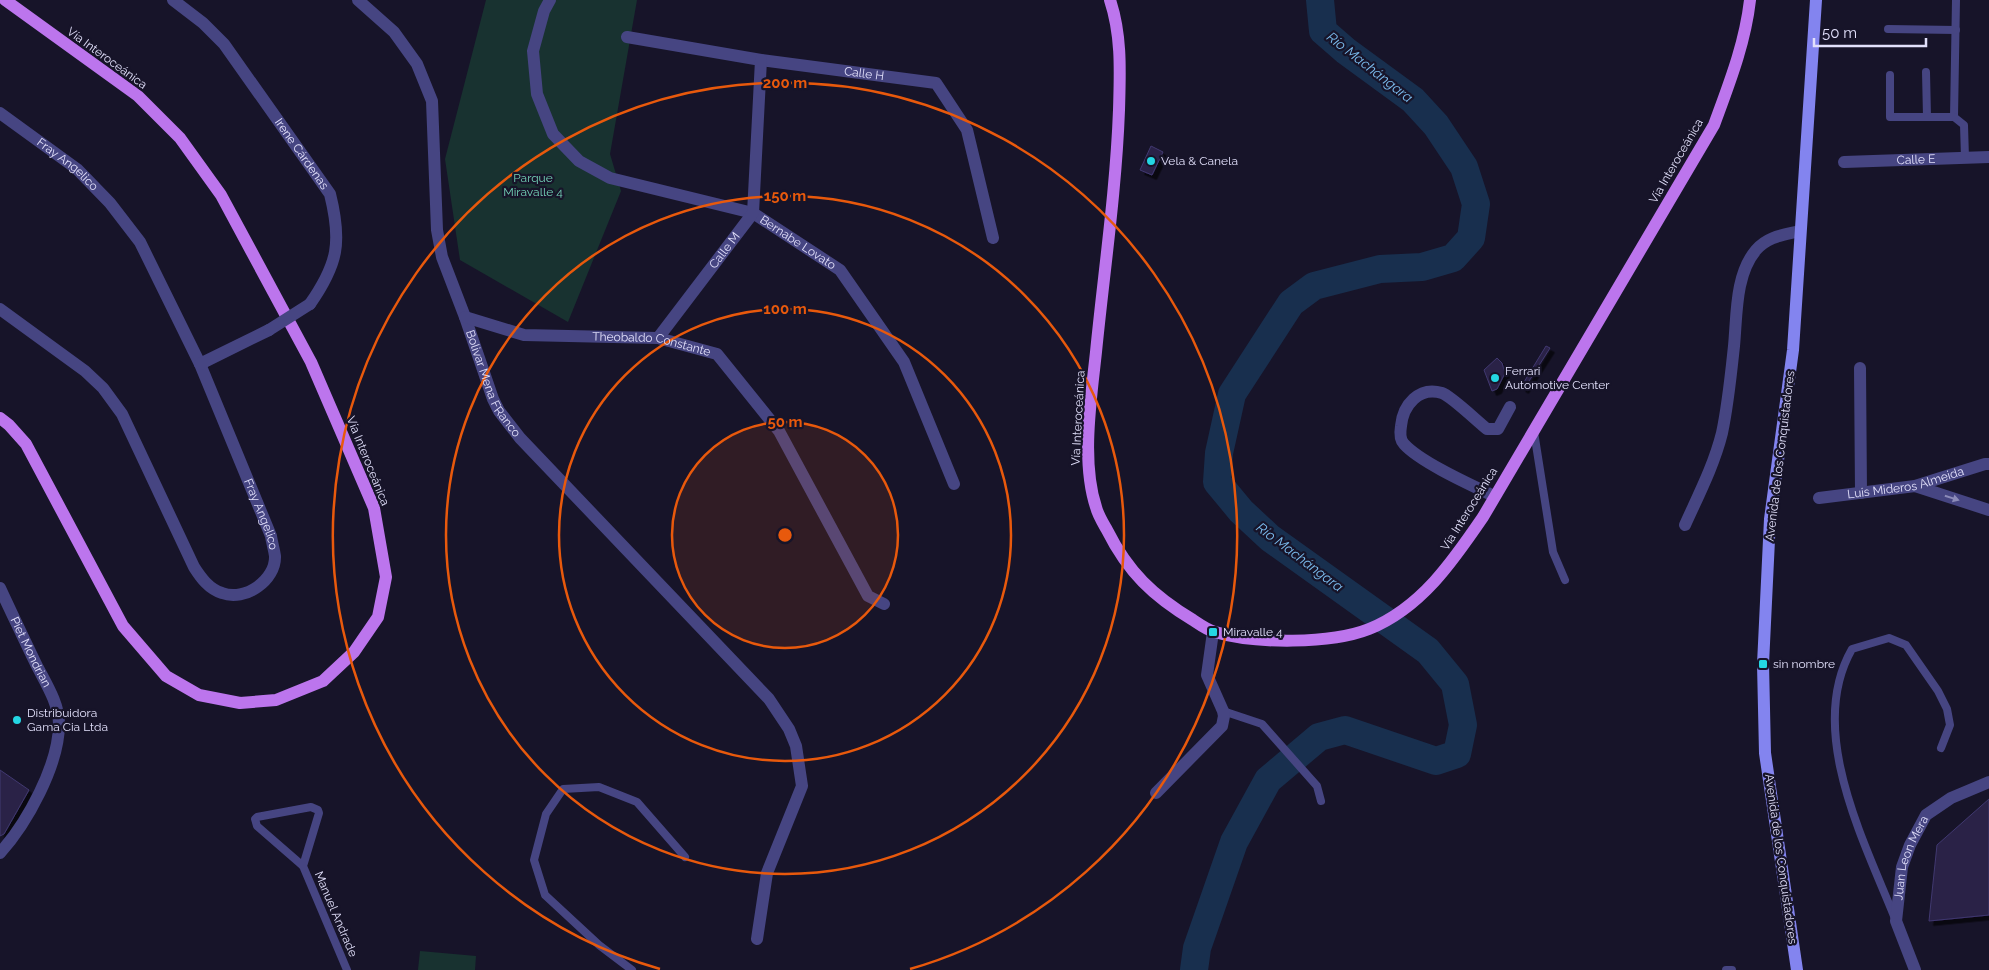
<svg xmlns="http://www.w3.org/2000/svg" width="1989" height="970" viewBox="0 0 1989 970" font-family="Raleway,sans-serif">
  <style>
    .green { fill: #183230 }
    .lines { fill: none; stroke-linecap: round; stroke-linejoin: round }
    .river { stroke: #182f4e; stroke-width: 28 }
    .building { fill: #292347; stroke: #413870; filter: url(#shadow) }
    .lane { stroke: #464582; stroke-width: 8 }
    .street { stroke: #464582; stroke-width: 12 }
    .secondary { stroke: #8384ef; stroke-width: 12 }
    .primary { stroke: #bc75ed; stroke-width: 12 }
    .street-bridge { stroke: #464582; stroke-width: 12 }
    .oneway { fill: #8c8bb8 }
    .ring { fill: none; stroke: #e8590c; stroke-width: 2.5 }
    .poi-dot { fill: #24d6e3; stroke: #171429; stroke-width: 2 }
    .labels { text-anchor: middle; stroke-width: 4.5; stroke-linejoin: round; paint-order: stroke }
    .street-label { font-size: 12px; fill: #e2e0fb; stroke: #171429 }
    .poi-label { font-size: 12px; fill: #e2e0fb; stroke: #171429; text-anchor: start }
    .park-label { font-size: 12px; fill: #74d3b8; stroke: #171429 }
    .water-label { font-size: 14px; font-style: italic; fill: #7bbcee; stroke: #171429 }
    .centre { fill: #e8590c; stroke: #171429; stroke-width: 2.5 }
    .ring-label { font-size: 15px; text-anchor: middle; font-weight: bold; fill: #e8590c; stroke: #171429; stroke-width: 4.5; stroke-linejoin: round; paint-order: stroke }
  </style>
  <defs>
    <filter id="shadow"><feDropShadow dx="4.5" dy="4.5" stdDeviation="0" flood-color="#0009"/></filter>
  </defs>
  <rect width="100%" height="100%" fill="#171429"/>
  <g class="green">
    <polygon points="486,0 637,0 610,154 621,191 568,322 460,260 445,159"/>
    <polygon points="420,951 476,956 475,970 418,970"/>
  </g>
  <g class="lines">
    <polyline class="river" points="1194,970 1197,948 1234,842 1268,780 1319,737 1345,730 1436,761 1457,754 1463,725 1455,684 1428,651 1270,538 1241,511 1217,482 1219,453 1232,394 1291,303 1314,286 1380,269 1422,267 1453,258 1471,238 1476,204 1464,167 1436,125 1413,100 1346,51 1323,31 1320,0"/>
  </g>
  <g class="building">
    <polygon points="1151,146 1163,152 1152,175 1140,170"/>
    <polygon points="1546,346 1550,348 1524,389 1521,387"/>
    <polygon points="1497,358 1502,363 1505,373 1497,389 1492,391 1484,370"/>
    <polygon points="0,770 29,790 4,834 0,836"/>
    <polygon points="1989,799 1989,915 1929,921 1937,845"/>
  </g>
  <g class="lines">
    <g class="lane">
      <polyline points="1956,0 1954,117 1964,125 1965,158"/>
      <polyline points="1888,29 1956,30"/>
      <polyline points="1926,72 1927,117"/>
      <polyline points="1890,75 1890,117 1954,117"/>
      <polyline points="1534,432 1553,552 1565,580"/>
      <polyline points="1223,711 1262,724 1317,786 1321,801"/>
      <polyline points="303,866 319,813 318,810 311,807 257,817 255,819 257,826 303,866 347,970"/>
      <path d="M1894 916C1863 839 1806 729 1852 649L1889 638 1906 645 1938 691 1947 709 1950 725 1941 748"/>
      <polyline points="632,970 599,945 545,895 534,860 546,814 563,789 599,787 637,802 685,857"/>
      <polyline points="1726,970 1732,970"/>
    </g>
    <g class="street">
      <path id="s1" d="M173 0 203 23 224 44 330 194C342 242 338 264 310 304"/>
      <path id="s2" d="M358 0 394 32 417 64 432 101 437 230 442 257 465 317 493 399 499 411 520 438 769 699 789 729 796 746 802 786 767 873 757 939"/>
      <path id="s3" d="M550 0 544 11 533 51 537 94 553 134 579 161 610 178 753 213 840 270 904 362 954 484"/>
      <path id="s4" d="M627 37 761 60 936 83 967 130 993 238"/>
      <path id="s5" d="M0 113 77 169 110 203 140 242 200 364 271 536C272 543 274 549 275 556 276 580 245 602 222 593 209 589 201 578 194 567L122 414 103 388 85 371 0 309"/>
      <path id="s6" d="M1844 162 1989 157"/>
      <path id="s7" d="M465 317 524 335 658 338 717 354 779 431 868 596 884 604"/>
      <path id="s8" d="M658 338 753 213 761 60"/>
      <polyline points="200,364 269,330"/>
      <polyline points="1860,368 1861,493"/>
      <polyline points="1915,486 1989,510"/>
      <path d="M1494 496C1471 485 1420 462 1404 444 1400 440 1400 432 1401 426 1403 405 1419 386 1442 393 1451 396 1477 421 1487 429H1498L1510 407"/>
      <path id="s9" d="M1819 498 1915 486 1985 464H1989"/>
      <path d="M1685 525C1699 494 1714 465 1722 433 1728 405 1731 374 1734 346 1737 315 1735 275 1756 250 1768 236 1784 235 1800 231"/>
      <path id="s10" d="M0 588C12 614 24 639 36 664 45 682 59 703 59 724 59 765 27 823 0 853"/>
      <polyline points="1156,793 1222,726 1224,716 1223,711 1207,675 1213,632"/>
      <path id="s11" d="M1915 970 1896 921 1902 867 1910 845 1926 815 1951 798 1989 782"/>
    </g>
    <polyline class="secondary" points="1797,970 1765,753 1763,664 1770,519 1793,350 1816,0"/>
    <g class="primary">
      <path d="M1110 0C1122 36 1120 73 1119 110 1116 191 1104 271 1096 352 1091 399 1081 462 1096 507 1098 515 1103 523 1107 530 1128 572 1153 596 1193 620 1199 624 1207 630 1215 632 1255 644 1331 644 1369 629 1421 608 1453 561 1483 517L1714 125C1729 84 1745 44 1750 0"/>
      <polyline points="0,418 9,425 26,444 123,626 166,676 199,695 240,703 276,700 323,681 354,652 378,617 386,577 374,508 311,362 221,195 180,138 138,96 5,0"/>
    </g>
    <polyline class="street-bridge" points="269,330 310,304"/>
  </g>
  <defs><path id="oneway-solid" d="M-6-.8H1V-3.2L6.5 0L1 3.2V.8H-6Z" transform="scale(1.25)"/></defs>
  <use class="oneway" href="#oneway-solid" transform="translate(1952 498) rotate(18)"/>
  <circle cx="785" cy="535" r="113" fill="#e8590c" fill-opacity=".12"/>
  <g class="ring">
    <circle cx="785" cy="535" r="113"/>
    <circle cx="785" cy="535" r="226"/>
    <circle cx="785" cy="535" r="339"/>
    <path d="M660 969A452 452 0 1 1 910 969"/>
  </g>
  <g class="poi-dot">
    <circle cx="1151" cy="161" r="5"/>
    <circle cx="1495" cy="378" r="5"/>
    <rect x="1208" y="627" width="10" height="10" rx="2.5"/>
    <rect x="1758" y="659" width="10" height="10" rx="2.5"/>
    <circle cx="17" cy="720" r="5"/>
  </g>
  <g class="labels">
    <g class="street-label">
      <text transform="translate(107 58) rotate(36)" y="4">Vía Interoceánica</text>
      <text dy="4" stroke="none"><textPath href="#s4" startOffset="240">Calle H</textPath></text>
      <text dy="4" stroke="none"><textPath href="#s1" startOffset="202">Irene Cárdenas</textPath></text>
      <text dy="4" stroke="none"><textPath href="#s6" startOffset="72">Calle E</textPath></text>
      <text transform="translate(1676 161) rotate(-60)" y="4">Vía Interoceánica</text>
      <text dy="4" stroke="none"><textPath href="#s5" startOffset="85">Fray Angelico</textPath></text>
      <text dy="4" stroke="none"><textPath href="#s3" startOffset="414">Bernabe Lovato</textPath></text>
      <text dy="4" stroke="none"><textPath href="#s8" startOffset="110">Calle M</textPath></text>
      <text dy="4" stroke="none"><textPath href="#s7" startOffset="190">Theobaldo Constante</textPath></text>
      <text dy="4" stroke="none"><textPath href="#s2" startOffset="421">Bolivar Mena FRanco</textPath></text>
      <text transform="translate(1078 418) rotate(-87)" y="4">Vía Interoceánica</text>
      <text transform="translate(1780 456) rotate(-83)" y="4">Avenida de los Conquistadores</text>
      <text transform="translate(368 461) rotate(68)" y="4">Vía Interoceánica</text>
      <text dy="4" stroke="none"><textPath href="#s9" startOffset="88">Luis Mideros Almeida</textPath></text>
      <text transform="translate(1469 509) rotate(-58)" y="4">Vía Interoceánica</text>
      <text dy="4" stroke="none"><textPath href="#s5" startOffset="490">Fray Angelico</textPath></text>
      <text dy="4" stroke="none"><textPath href="#s10" startOffset="71">Piet Mondrian</textPath></text>
      <text transform="translate(1781 859) rotate(82)" y="4">Avenida de los Conquistadores</text>
      <text dy="4" stroke="none"><textPath href="#s11" startOffset="118">Juan Leon Mera</textPath></text>
      <text transform="translate(336 914) rotate(67)" y="4">Manuel Andrade</text>
    </g>
    <g class="poi-label">
      <text x="1161" y="165">Vela &amp; Canela</text>
      <text x="1505" y="375">Ferrari<tspan x="1505" dy="14">Automotive Center</tspan></text>
      <text x="1223" y="636">Miravalle 4</text>
      <text x="1773" y="668">sin nombre</text>
      <text x="27" y="717">Distribuidora<tspan x="27" dy="14">Gama Cia Ltda</tspan></text>
    </g>
    <g class="park-label">
      <text x="533" y="182">Parque<tspan x="533" dy="14">Miravalle 4</tspan></text>
    </g>
    <g class="water-label">
      <text transform="translate(1370 67) rotate(38)" y="5">Río Machángara</text>
      <text transform="translate(1300 557) rotate(37)" y="5">Río Machángara</text>
    </g>
  </g>
  <circle cx="785" cy="535" r="8" class="centre"/>
  <g class="ring-label">
    <text x="785" y="88">200 m</text>
    <text x="785" y="201">150 m</text>
    <text x="785" y="314">100 m</text>
    <text x="785" y="427">50 m</text>
  </g>
  <path d="M1814 38v8h112v-8" fill="none" stroke="#e2e0fb" stroke-width="2.5"/>
  <text x="1822" y="38" font-size="15" fill="#e2e0fb" stroke="#171429" stroke-width="4" paint-order="stroke">50 m</text>
</svg>
